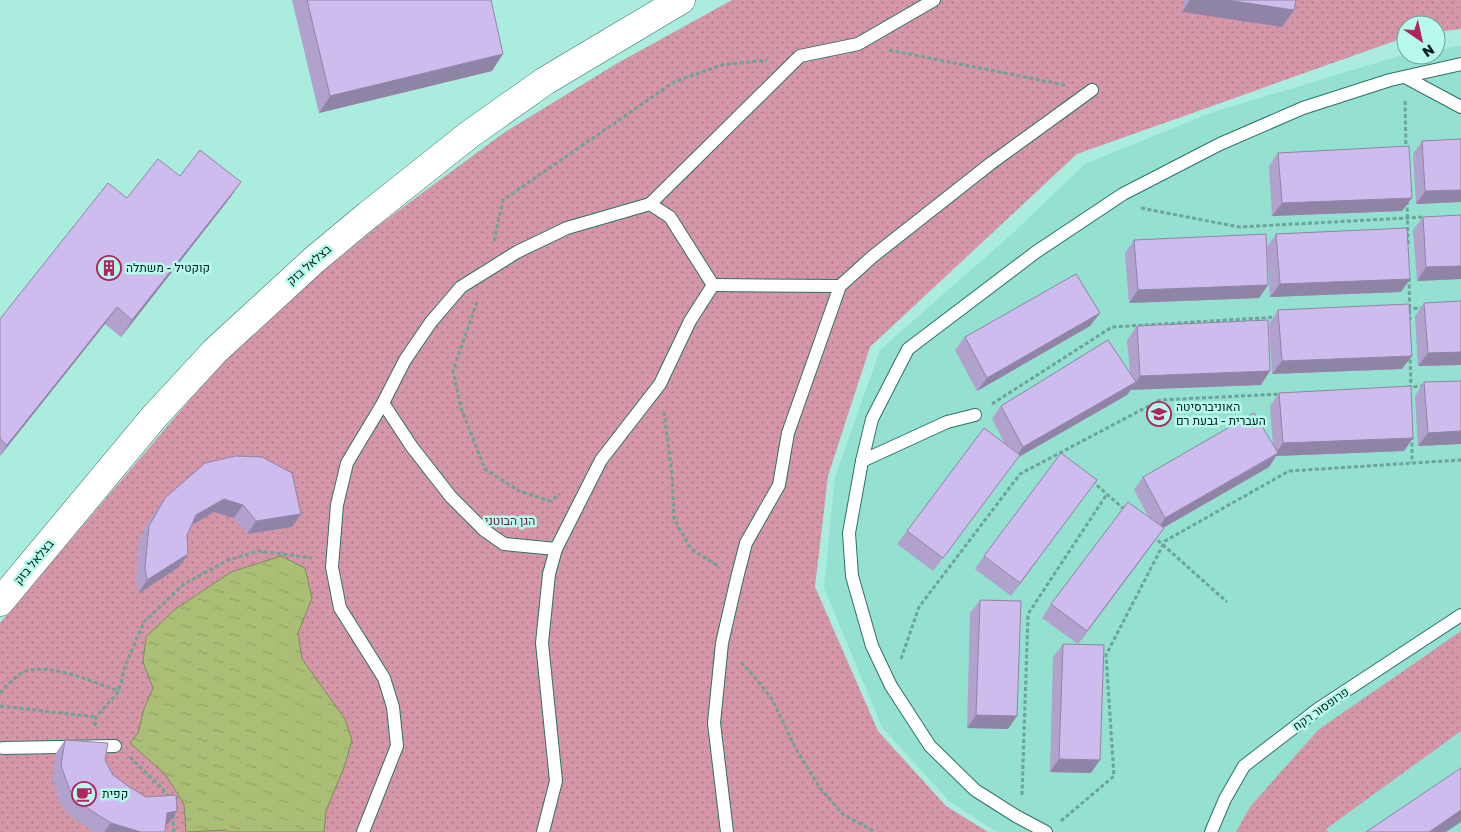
<svg xmlns="http://www.w3.org/2000/svg" width="1461" height="832" viewBox="0 0 1461 832" font-family="'Golos Text',Heebo,sans-serif">
  <style>
    .built { fill: #94e0d1 }
    .grass { fill: url(#grass-dots) }
    .water { fill: url(#water-ripples); stroke: #798e5a }
    .lines { fill: none; stroke-linecap: round; stroke-linejoin: round }
    .service-casing { stroke: #2f7166; stroke-width: 14 }
    .tertiary-casing { stroke: #2f7166; stroke-width: 29 }
    .path { stroke: #6ea398; stroke-width: 3; stroke-dasharray: 4 2.5; stroke-linecap: butt }
    .service { stroke: #fff; stroke-width: 12 }
    .tertiary { stroke: #fff; stroke-width: 28 }
    .wall { fill: #b0a2cc }
    .shaded-wall { fill: #9084a6 }
    .building { fill: #cdbced; stroke: #9084a6 }
    .labels { text-anchor: middle; stroke-width: 5; stroke-linejoin: round; paint-order: stroke }
    .street-label { font-size: 12px; fill: #031e1a; stroke: #b7faec }
    .poi-label { font-size: 12px; fill: #031e1a; stroke: #b7faec; text-anchor: start }
    .park-label { font-size: 12px; fill: #751a3f; stroke: #b7faec }
  </style>
  <defs>
    <pattern id="grass-dots" width="8" height="8" patternUnits="userSpaceOnUse" patternTransform="scale(1.25)"><rect width="8" height="8" fill="#d596a8"/><path d="M2 2h.1M6 6h.1" fill="none" stroke="#ab7a88" stroke-width="1.8" stroke-linecap="round"/></pattern>
    <pattern id="water-ripples" width="26" height="14" patternUnits="userSpaceOnUse" patternTransform="scale(1.25)"><rect width="26" height="14" fill="#abbe75"/><path d="M2 4q2-2 4 0t4 0M15 11q2-2 4 0t4 0" fill="none" stroke="#92a365"/></pattern>
  </defs>
  <rect width="100%" height="100%" fill="#aaeddf"/>
  <polygon class="built" points="1461,46 1461,832 997,832 949,801 882,727 824,588 835,477 880,350 1014,232 1085,164 1210,113 1399,56 1436,55 1436,50"/>
  <g class="grass">
    <polygon points="732,0 1461,0 1461,29 1436,32 1436,25 1406,25 1406,37 1077,154 870,347 828,476 815,587 878,731 946,806 988,832 0,832 0,623 216,369 312,280 383,222 505,132 616,64"/>
    <polygon points="1461,631 1461,731 1326,829 1328,832 1236,832 1250,807 1318,730"/>
  </g>
  <polygon class="water" points="281,556 305,568 312,598 298,633 302,659 345,719 352,740 345,765 326,811 324,832 227,832 226,830 186,832 184,804 165,774 130,743 138,733 144,709 153,688 143,662 146,637 174,610 231,572"/>
  <g class="lines">
    <defs>
      <g id="service">
        <polyline points="1405,77 1461,107"/>
        <polyline points="650,204 800,56 858,44 934,0"/>
        <polyline points="713,285 840,286"/>
        <polyline points="383,403 412,447 451,497 484,530 504,544 556,549"/>
        <polyline points="862,461 947,422 975,415"/>
        <polyline points="3,748 115,746"/>
        <polyline points="363,832 397,746 393,707 384,678 340,608 332,567 337,505 347,463 383,403 405,360 431,322 461,287 517,252 567,228 650,204 670,217 713,285"/>
        <polyline points="543,832 556,781 542,643 549,574 556,549 601,460 660,384 690,321 713,285"/>
        <polyline points="727,832 714,723 722,643 737,578 746,543 779,485 788,433 840,286 872,257 990,164 1092,90"/>
        <polyline points="1046,832 1016,816 975,790 930,746 891,686 872,646 852,576 849,533 862,461 872,419 908,349 1036,252 1123,194 1220,144 1303,108 1390,80 1461,64"/>
        <polyline points="1211,832 1225,799 1244,766 1318,709 1461,615"/>
      </g>
      <polyline id="tertiary" points="0,602 154,417 215,351 314,260 368,215 470,134 545,81 681,0"/>
    </defs>
    <use href="#service" class="service-casing"/>
    <use href="#tertiary" class="tertiary-casing"/>
    <g class="path">
      <polyline points="889,50 1065,85"/>
      <polyline points="1405,101 1406,150"/>
      <polyline points="1407,201 1408,245"/>
      <polyline points="1141,208 1239,227 1425,217"/>
      <polyline points="494,241 503,200 674,82 722,65 767,60"/>
      <polyline points="1409,278 1410,320"/>
      <polyline points="477,302 453,371 461,408 485,469 519,491 550,501 560,494"/>
      <polyline points="1407,309 1423,308"/>
      <polyline points="1410,353 1411,387"/>
      <polyline points="1407,387 1425,386"/>
      <polyline points="992,404 1112,327 1276,317"/>
      <polyline points="664,412 672,474 674,519 691,549 720,567"/>
      <polyline points="1412,436 1412,463"/>
      <polyline points="1092,481 1125,510"/>
      <polyline points="1153,536 1227,602"/>
      <polyline points="901,659 919,607 1020,474 1160,400 1281,394"/>
      <polyline points="741,662 752,674 772,699 796,749 820,788 843,814 875,832"/>
      <path d="M0 693C6 687 13 679 20 674 43 659 95 683 119 691"/>
      <polyline points="0,706 96,717"/>
      <polyline points="95,726 96,717 119,691 125,666 144,622 184,584 228,560 258,551 312,558"/>
      <polyline points="130,757 160,786 169,797"/>
      <polyline points="1022,795 1028,614 1107,494"/>
      <polyline points="173,815 174,832"/>
      <polyline points="1061,821 1114,776 1106,655 1165,541 1289,471 1461,460"/>
    </g>
    <use href="#service" class="service"/>
    <use href="#tertiary" class="tertiary"/>
  </g>
  <g class="wall">
    <polygon points="292,0 491,0 492,71 319,113"/>
    <polygon points="1184,0 1296,0 1294,10 1282,27 1182,12"/>
    <polygon points="1422,141 1461,202 1416,204 1413,154"/>
    <polygon points="1278,153 1402,211 1272,216 1269,166"/>
    <polygon points="180,176 241,182 229,199 121,337 105,324 0,456 0,319 127,198"/>
    <polygon points="1423,217 1461,279 1417,281 1413,230"/>
    <polygon points="1276,234 1401,292 1270,297 1267,247"/>
    <polygon points="1134,240 1268,285 1259,298 1129,303 1125,253"/>
    <polygon points="1461,301 1461,365 1418,366 1415,316 1424,303"/>
    <polygon points="1278,310 1402,369 1272,374 1269,324"/>
    <polygon points="1100,313 1090,326 977,391 955,350 965,337"/>
    <polygon points="1137,326 1261,385 1131,389 1127,395 1017,458 933,571 897,544 907,531 1005,444 992,419 1001,406 1130,372 1127,340"/>
    <polygon points="1461,381 1461,444 1418,446 1415,396 1424,382"/>
    <polygon points="1279,393 1413,438 1404,451 1276,456 1269,467 1163,528 1154,542 1078,644 1042,618 1051,604 1148,516 1134,490 1143,477 1273,445 1270,406"/>
    <polygon points="205,463 301,514 292,527 247,534 234,518 214,512 191,525 187,535 179,567 138,594 136,580 139,540 155,511 165,498"/>
    <polygon points="1097,480 1011,596 975,569 984,556"/>
    <polygon points="980,600 1008,729 967,728 970,613"/>
    <polygon points="1063,644 1091,773 1050,772 1053,657"/>
    <polygon points="65,740 105,760 113,775 128,786 168,824 166,825 165,832 95,832 75,820 61,806 52,780 56,753"/>
  </g>
  <g class="shaded-wall">
    <polygon points="1190,0 1227,0 1294,10 1282,27 1182,12"/>
    <polygon points="503,54 492,71 319,113 330,96"/>
    <polygon points="241,182 229,199 121,337 132,320"/>
    <polygon points="1461,190 1461,202 1416,204 1425,191"/>
    <polygon points="1412,198 1402,211 1272,216 1282,203"/>
    <polygon points="1461,266 1461,279 1417,281 1426,267"/>
    <polygon points="1410,279 1401,292 1270,297 1280,284"/>
    <polygon points="1268,285 1259,298 1129,303 1138,290"/>
    <polygon points="117,307 105,324 0,456 7,445"/>
    <polygon points="1100,313 1090,326 977,391 987,378"/>
    <polygon points="1461,352 1461,365 1418,366 1428,353"/>
    <polygon points="1412,356 1402,369 1272,374 1282,361"/>
    <polygon points="1270,371 1261,385 1131,390 1140,376"/>
    <polygon points="1136,382 1127,395 1017,458 933,571 1023,447"/>
    <polygon points="1461,431 1461,444 1418,446 1428,433"/>
    <polygon points="1413,438 1404,451 1276,456 1269,467 1156,532 1165,518 1274,456 1283,443"/>
    <polygon points="1097,480 1087,493 1011,596 1020,583"/>
    <polygon points="224,499 243,505 234,518 214,512 187,528 196,515"/>
    <polygon points="301,514 292,527 247,534 256,521"/>
    <polygon points="1164,528 1154,542 1078,644 1087,631"/>
    <polygon points="188,554 179,567 138,594 147,580"/>
    <polygon points="976,715 1017,716 1008,729 967,728"/>
    <polygon points="1059,759 1100,760 1091,773 1050,772"/>
    <polygon points="1461,810 1461,822 1446,832 1429,832"/>
    <polygon points="177,811 168,824 158,826 167,813"/>
    <polygon points="111,823 141,832 104,832"/>
  </g>
  <g class="building">
    <polygon points="307,0 491,0 503,54 330,96"/>
    <polygon points="1227,0 1296,0 1294,10"/>
    <polygon points="1461,139 1461,190 1425,191 1422,141"/>
    <polygon points="1409,146 1412,198 1282,203 1278,153"/>
    <polygon points="200,150 241,182 132,320 117,307 7,445 0,439 0,319 108,183 127,198 158,159 180,176"/>
    <polygon points="1461,215 1461,266 1426,267 1423,217"/>
    <polygon points="1407,228 1410,279 1280,284 1276,234"/>
    <polygon points="1266,234 1268,285 1138,290 1134,240"/>
    <polygon points="1076,274 1100,313 987,378 965,337"/>
    <polygon points="1461,301 1461,352 1428,353 1424,303"/>
    <polygon points="1409,304 1412,356 1282,361 1278,310"/>
    <polygon points="1268,320 1270,371 1140,376 1137,326"/>
    <polygon points="1108,340 1136,382 1023,447 1001,406"/>
    <polygon points="1461,381 1461,431 1428,433 1424,382"/>
    <polygon points="1411,386 1413,438 1283,443 1279,393"/>
    <polygon points="1254,413 1278,453 1165,518 1143,477"/>
    <polygon points="984,428 1020,455 943,558 907,531"/>
    <polygon points="1061,453 1097,480 1020,583 984,556"/>
    <polygon points="235,456 262,457 292,473 301,514 256,521 243,505 224,499 196,515 187,535 188,554 147,580 145,567 149,526 165,498 205,463"/>
    <polygon points="1128,502 1164,528 1087,631 1051,604"/>
    <polygon points="980,600 1021,601 1017,716 976,715"/>
    <polygon points="1063,644 1104,645 1100,760 1059,759"/>
    <polygon points="65,740 108,743 105,760 113,775 128,786 146,797 176,795 177,811 167,813 165,832 141,832 111,823 84,806 71,793 61,766"/>
    <polygon points="1461,768 1461,810 1429,832 1366,832"/>
  </g>
  <defs>
    <symbol id="building-ring" viewBox="-11 -11 22 22"><circle r="9.5" fill="#b7faec" stroke="#b02460" stroke-width="1.5"/><path d="M-4-6H4V6H1V3H-1V6H-4ZM-2.5-4.3h1.7v1.8h-1.7ZM.8-4.3h1.7v1.8H.8ZM-2.5-1h1.7V.8h-1.7ZM.8-1h1.7V.8H.8Z" fill="#b02460"/></symbol>
    <symbol id="university-ring" viewBox="-11 -11 22 22"><circle r="9.5" fill="#b7faec" stroke="#b02460" stroke-width="1.5"/><path d="M0-5L7-2L0 1L-7-2ZM-4 1L0 2.5L4 1V4Q0 6-4 4Z" fill="#b02460"/></symbol>
    <symbol id="cafe-ring" viewBox="-11 -11 22 22"><circle r="9.5" fill="#b7faec" stroke="#b02460" stroke-width="1.5"/><path d="M-5.5-4.5H6V0H3Q3 3.5 0 3.5H-2.5Q-5.5 3.5-5.5 0ZM3-3.2v2h1.7v-2ZM-6 4.5H4V6H-6Z" fill="#b02460"/></symbol>
  </defs>
  <g fill-rule="evenodd">
    <use href="#building-ring" x="95" y="254" width="28" height="28"/>
    <use href="#university-ring" x="1145" y="400" width="28" height="28"/>
    <use href="#cafe-ring" x="70" y="780" width="28" height="28"/>
  </g>
  <g class="labels">
    <g class="street-label">
      <text transform="translate(309 265) rotate(-41)" y="4">בצלאל בזק</text>
      <text transform="translate(34 562) rotate(-50)" y="4">בצלאל בזק</text>
      <text transform="translate(1321 709) rotate(-35)" y="4">פרופסור רקח</text>
    </g>
    <g class="poi-label">
      <text x="126" y="272">קוקטיל - משתלה</text>
      <text x="1176" y="411">האוניברסיטה<tspan x="1176" dy="14">העברית - גבעת רם</tspan></text>
      <text x="102" y="798">קפית</text>
    </g>
    <g class="park-label">
      <text x="510" y="525">הגן הבוטני</text>
    </g>
  </g>
  <g transform="translate(1421 40) rotate(146)"><circle r="24" fill="#b7faec" stroke="#6fa298"/>
  <path d="M0-4L9 19L0 12L-9 19Z" fill="#b02460"/>
  <text y="-8" font-size="14" font-weight="bold" text-anchor="middle" fill="#031e1a">N</text>
  </g>
</svg>
